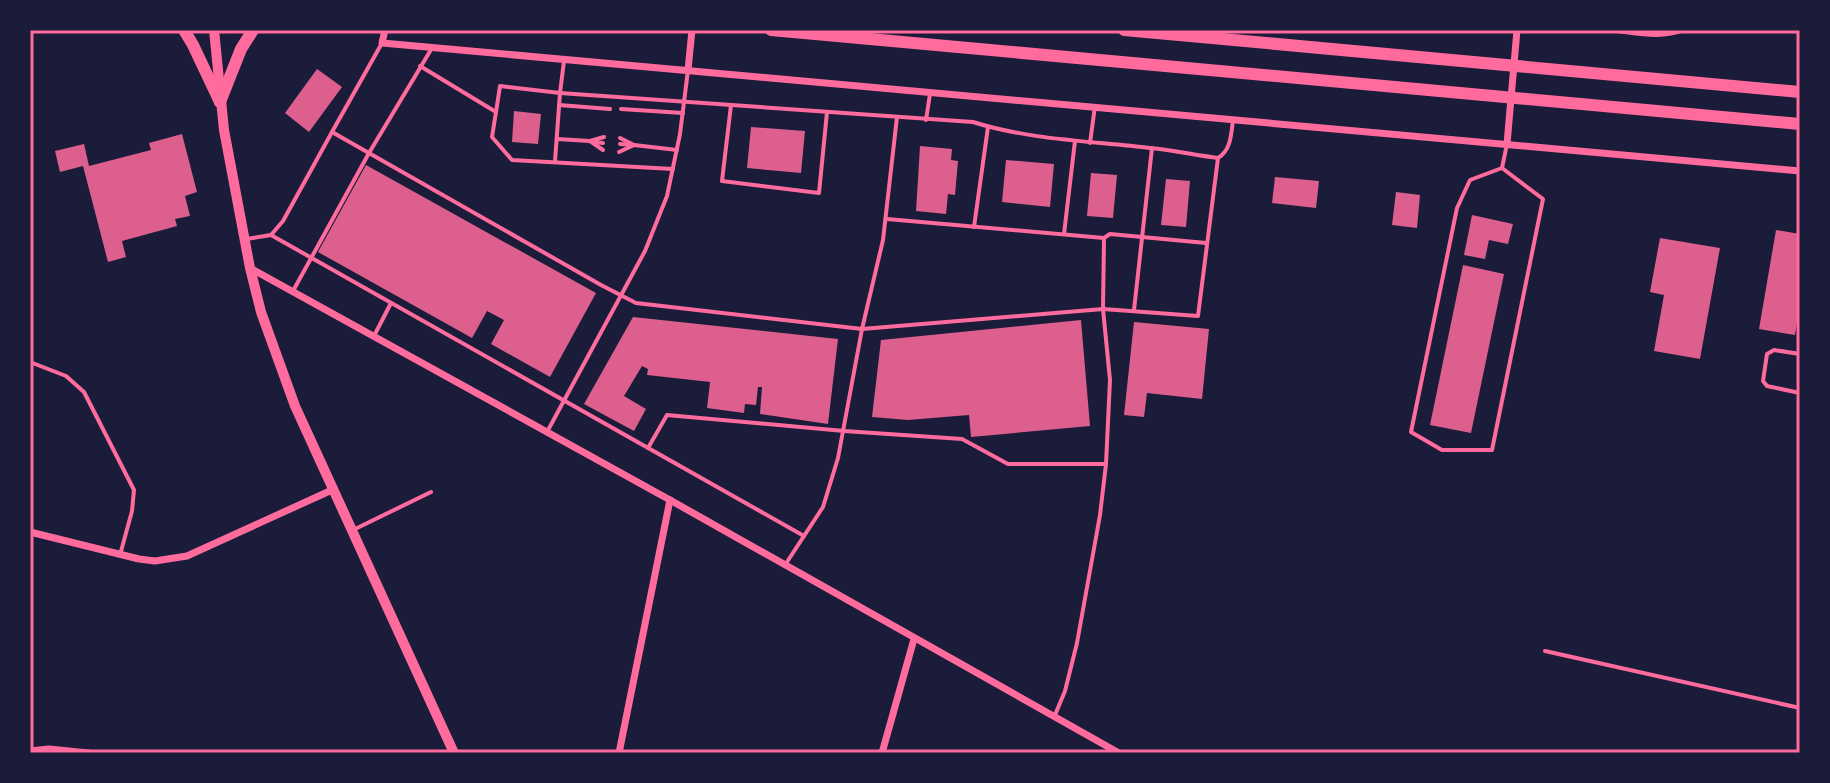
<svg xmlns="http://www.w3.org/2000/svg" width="1830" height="783" viewBox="0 0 1830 783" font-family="'PT Sans',sans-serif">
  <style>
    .building { fill: #dd5f8e }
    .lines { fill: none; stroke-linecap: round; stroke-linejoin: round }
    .service { stroke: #ff6b9d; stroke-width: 4 }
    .minor { stroke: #ff6b9d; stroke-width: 7 }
    .secondary { stroke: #ff6b9d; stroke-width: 10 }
    .trunk { stroke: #ff6b9d; stroke-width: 12 }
    .neatline { fill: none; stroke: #ff6b9d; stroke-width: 3 }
  </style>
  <rect width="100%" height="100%" fill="#1b1b3a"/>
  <g class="building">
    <polygon points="317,69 342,87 309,132 285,113"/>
    <polygon points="514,111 541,114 538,144 512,142"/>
    <polygon points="751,127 805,131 801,173 747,168"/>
    <polygon points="182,134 197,192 185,196 190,216 175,219 177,226 122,241 126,257 108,262 83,166 60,172 55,151 84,144 89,166 151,150 149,143"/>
    <polygon points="920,146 952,149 951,160 958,161 955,195 948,194 946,214 916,211"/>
    <polygon points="1006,160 1054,164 1050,207 1002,202"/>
    <polygon points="366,165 596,293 550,377 491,344 504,320 487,311 472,338 318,252"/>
    <polygon points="1091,173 1117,175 1113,218 1087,216"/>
    <polygon points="1275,177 1319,181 1316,208 1272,203"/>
    <polygon points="1166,179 1190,181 1186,227 1161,225"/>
    <polygon points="1396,192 1420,195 1417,228 1392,225"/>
    <polygon points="1472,215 1513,224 1508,244 1489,240 1485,259 1464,255"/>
    <polygon points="1776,230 1800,234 1800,306 1795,335 1759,329"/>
    <polygon points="1660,238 1720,248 1700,359 1654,351 1664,295 1650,292"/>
    <polygon points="1463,265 1504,274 1471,433 1430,425"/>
    <polygon points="633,317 838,339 828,424 760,414 762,387 758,387 756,405 745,404 744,413 707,408 710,382 647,375 648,369 642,366 624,396 646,409 634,431 584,404"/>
    <polygon points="1081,320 1090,426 971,437 969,415 908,420 872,417 881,340"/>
    <polygon points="1134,322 1209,329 1202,399 1147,393 1144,417 1124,415"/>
  </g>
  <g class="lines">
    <g class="service">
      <path d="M1606 30C1633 32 1659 40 1684 30"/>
      <path d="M564 61 560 93 973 122C1030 140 1091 141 1150 148 1173 150 1195 155 1218 158 1231 150 1231 135 1233 120"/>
      <polyline points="420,66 496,112 492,137 512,160 673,169"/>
      <polyline points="559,105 610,109"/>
      <polyline points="731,105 722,181 819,193 827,112"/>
      <polyline points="621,109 683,113"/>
      <polyline points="496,112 500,86 560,93 555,161"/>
      <polyline points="926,120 930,94"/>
      <polyline points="332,132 382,43"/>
      <polyline points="620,138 634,145"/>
      <polyline points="557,139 590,141 603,150"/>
      <polyline points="590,141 604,137"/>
      <polyline points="593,142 603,143"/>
      <polyline points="1090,143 1095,106"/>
      <polyline points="620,144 632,145"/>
      <polyline points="619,152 634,145 677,150"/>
      <polyline points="1502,168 1543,199 1492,450 1442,450 1411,432 1457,208 1470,180 1502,168 1507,144"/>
      <polyline points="887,219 1104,238"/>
      <polyline points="974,227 988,127"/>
      <polyline points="1064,234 1075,141"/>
      <polyline points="271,235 804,536"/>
      <polyline points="247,239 271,235 283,221 332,132 601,285 636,303 862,329 1103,309 1198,316 1218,158"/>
      <polyline points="293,291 369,153 432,48"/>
      <polyline points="1134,310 1152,148"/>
      <polyline points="374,336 391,303"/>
      <polyline points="1800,354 1774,350 1767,354 1763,381 1767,386 1800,393"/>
      <polyline points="30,362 66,376 84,392 134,490 132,511 120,555"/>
      <polyline points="547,432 645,251 667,196 680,134 688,70"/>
      <polyline points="648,448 667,415 844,431 962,439 1008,464 1106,464"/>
      <polyline points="353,530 431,492"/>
      <polyline points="785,565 823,507 838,458 862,329 883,240 897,117"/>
      <polyline points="1545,651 1800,708"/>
      <polyline points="1055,715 1065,691 1077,643 1100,515 1106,464 1110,380 1103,309 1104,238 1110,234 1206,243"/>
    </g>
    <g class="minor">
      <polyline points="385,30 382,43 1800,171"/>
      <polyline points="688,70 692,30"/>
      <polyline points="1507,144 1517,30"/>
      <polyline points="250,268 670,500 1119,753"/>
      <polyline points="30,532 139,559 155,561 187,556 332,490"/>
      <polyline points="30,751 49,749 88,753"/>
      <polyline points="619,753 670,500"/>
      <polyline points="882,753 914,639"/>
    </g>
    <polyline class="secondary" points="214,30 224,130 250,268 261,312 295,406 454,753"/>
    <g class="trunk">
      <polyline points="184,30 193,45 220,102"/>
      <polyline points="771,30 1800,124"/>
      <polyline points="1124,30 1800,92"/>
      <polyline points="220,102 241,49 253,30"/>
    </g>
  </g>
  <rect width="1830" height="783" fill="none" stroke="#1b1b3a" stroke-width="64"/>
  <rect x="32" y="32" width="1766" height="719" class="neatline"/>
</svg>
